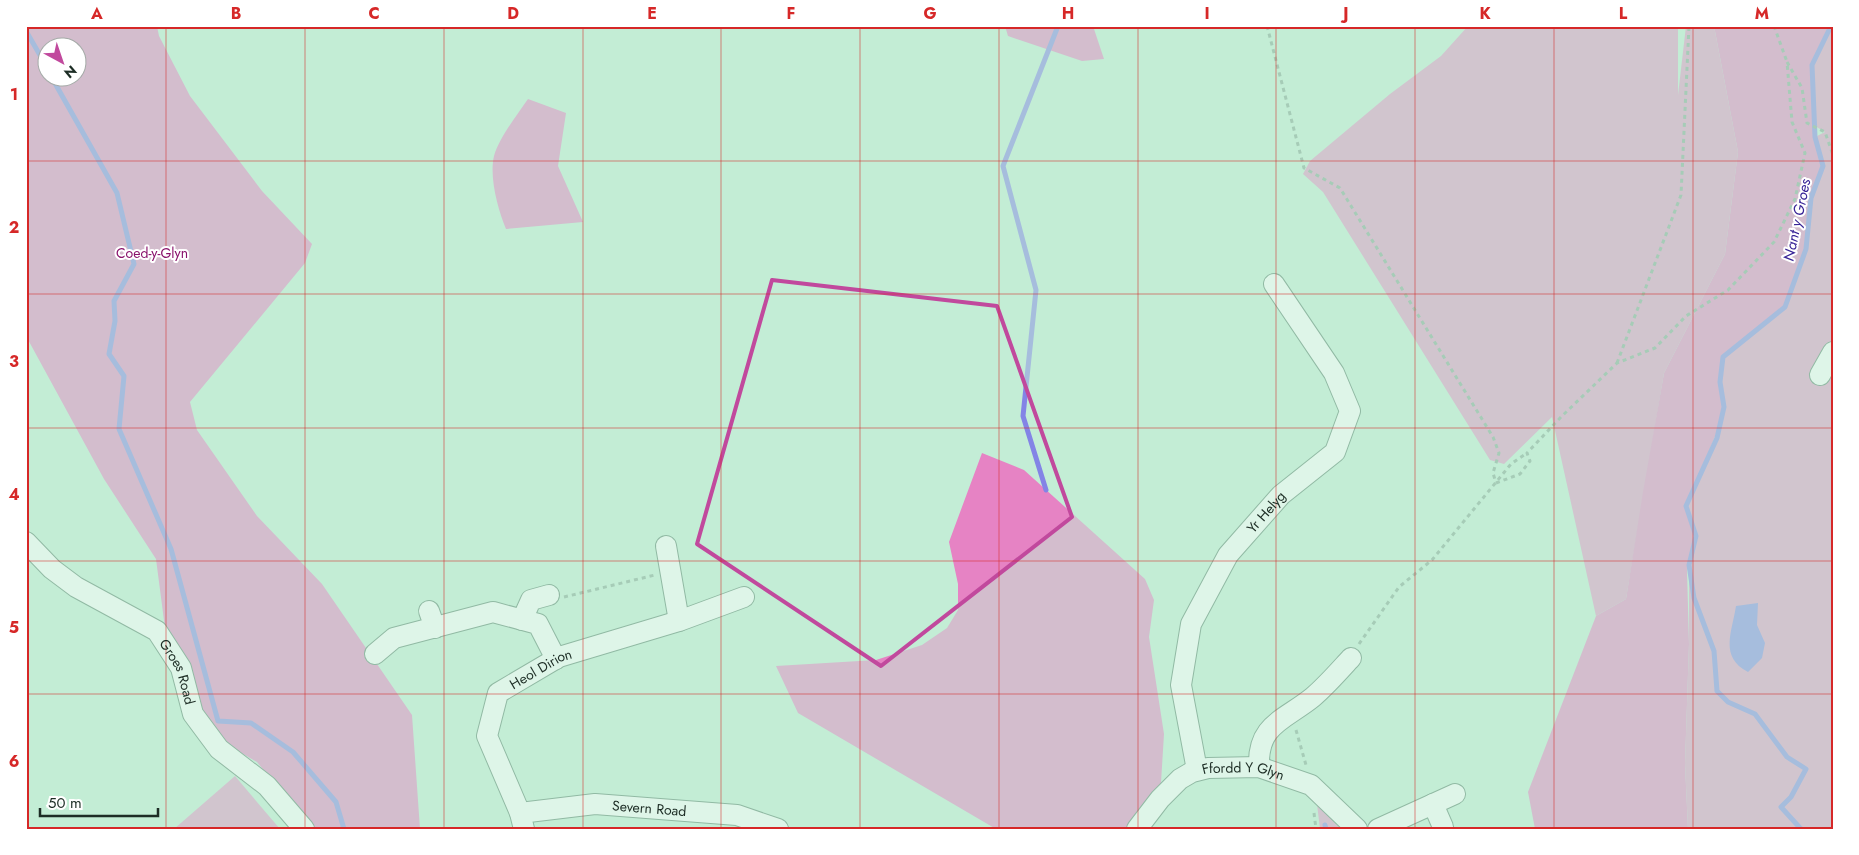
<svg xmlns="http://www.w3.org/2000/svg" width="1859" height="855" viewBox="0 0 1859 855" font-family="Jost,sans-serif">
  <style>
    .green { fill: #e295c6 }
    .forest { fill: #e683c4; fill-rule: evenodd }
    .water { fill: #8384e6 }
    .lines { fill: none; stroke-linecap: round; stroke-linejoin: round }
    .stream { stroke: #8384e6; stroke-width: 5 }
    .minor-casing { stroke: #557c68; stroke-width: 22 }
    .path { stroke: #84a493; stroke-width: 3; stroke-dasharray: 4 4; stroke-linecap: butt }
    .minor { stroke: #fff; stroke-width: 20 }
    .marked { fill: none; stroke: #c1499d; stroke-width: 4; stroke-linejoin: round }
    .grid { fill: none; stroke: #d62828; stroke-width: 1; stroke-opacity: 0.55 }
    .labels { text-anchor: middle; stroke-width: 4; stroke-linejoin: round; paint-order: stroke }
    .park-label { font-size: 14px; fill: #89116b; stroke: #fff }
    .street-label { font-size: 14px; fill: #1d2d25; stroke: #fff }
    .water-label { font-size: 15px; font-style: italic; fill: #372396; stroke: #fff }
    .neatline { fill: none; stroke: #d62828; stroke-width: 2 }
    .grid-label { font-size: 16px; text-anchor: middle; font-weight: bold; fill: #d62828 }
  </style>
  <rect width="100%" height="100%" fill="#c3edd6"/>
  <g class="green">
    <polygon points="1468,26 1678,26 1678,95 1686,26 1714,26 1738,152 1725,254 1664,373 1626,599 1596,616 1552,417 1504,464 1490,460 1323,192 1303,174 1310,161 1390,94 1441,56"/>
    <polygon points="1831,26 1833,829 1688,829 1685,764 1689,644 1689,565 1696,536 1686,506 1717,438 1724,407 1720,382 1723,357 1785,307 1806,249 1811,198 1823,166 1815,137 1825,132 1815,126 1812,65"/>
    <polygon points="235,776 280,829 174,829"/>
    <polygon points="1317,804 1338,826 1339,829 1320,829"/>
  </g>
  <g class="forest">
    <path d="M26 26H157L159 36 190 96 262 191 312 244 305 263 190 402 197 430 257 516 322 584 412 715 420 829H311L257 762 226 744 200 713 165 628 156 559 104 479 26 336ZM48 48H78V78H48Z"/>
    <polygon points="1005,26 1093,26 1104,59 1082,61 1008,36"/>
    <polygon points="1714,26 1831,26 1812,65 1815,137 1823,166 1811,198 1806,249 1785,307 1723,357 1720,382 1724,407 1719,427 1686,506 1696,536 1687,570 1689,644 1685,764 1688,829 1535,829 1528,792 1596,616 1626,599 1643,492 1664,373 1725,254 1738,152"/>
    <path d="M528 99 566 113 558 166 583 222 506 229C498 210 489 177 494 156 499 138 517 115 528 99Z"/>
    <polygon points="982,453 1024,470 1145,579 1154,600 1149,637 1164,734 1160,799 1137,829 996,829 798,713 776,666 876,660 922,645 947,628 958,610 958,584 949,542"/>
  </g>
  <path class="water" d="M1758 603 1757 625 1765 643 1762 658 1748 672C1719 657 1732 632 1736 606Z"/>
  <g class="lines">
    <g class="stream">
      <polyline points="26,31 48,69"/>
      <polyline points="52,78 117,193 134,264 114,301 115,321 109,354 124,376 119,429 171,549 218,721 251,723 293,752 336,802 344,829"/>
      <polyline points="1046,490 1023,416 1036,290 1003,166 1058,26"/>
      <polyline points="1325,825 1326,829"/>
      <polyline points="1801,829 1781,807 1791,797 1806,769 1787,757 1755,714 1728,702 1717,691 1714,651 1694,598 1689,565 1696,536 1686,506 1717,438 1724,407 1720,382 1723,357 1785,307 1806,249 1811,198 1823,166 1815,137 1812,65 1831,26"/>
    </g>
    <defs>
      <g id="minor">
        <polyline points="1820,375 1833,352"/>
        <path id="s1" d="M26 542 52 569 76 587 157 631 181 668 193 714 219 749 267 786 304 829"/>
        <polyline points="666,546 679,621"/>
        <polyline points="429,611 435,628"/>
        <polyline points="522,620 531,600 549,595"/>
        <polyline points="375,654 394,638 493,612 538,624 556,659"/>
        <path d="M1259 767C1257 724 1285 720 1313 697 1327 685 1339 671 1351 658"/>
        <path id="s2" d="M1197 770 1181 685 1191 624 1228 555 1281 495 1335 452 1350 411 1334 373 1274 284"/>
        <polyline points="1433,804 1443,827"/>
        <path id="s3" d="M520 813 595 804 737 815 778 829"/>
        <path id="s4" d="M524 829 520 813 487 736 498 693 559 657 679 621 744 597"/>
        <path id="s5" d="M1137 829 1160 799 1180 779 1192 772 1208 768 1259 767 1311 785 1357 829"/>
        <polyline points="1378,829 1455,794"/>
      </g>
    </defs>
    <use href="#minor" class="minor-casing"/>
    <g class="path">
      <polyline points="1267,26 1304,168 1340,188 1493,437 1499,453 1493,473 1496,483"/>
      <polyline points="1774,26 1787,62"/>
      <polyline points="1617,363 1681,195 1689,26"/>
      <polyline points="1496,483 1520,474 1530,461 1527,453 1561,417 1617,363 1655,348 1686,316 1728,290 1774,242 1795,199 1805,153 1792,122 1787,62 1802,88 1807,123 1825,132 1833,155"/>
      <polyline points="564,597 655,575"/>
      <polyline points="1359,644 1399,587 1432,560 1511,464 1527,453"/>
      <polyline points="1296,730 1306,765"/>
      <polyline points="1314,813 1316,829"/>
    </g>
    <use href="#minor" class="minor"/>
  </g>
  <path d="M0 0H1859V855H0ZM772 280 997 306 1072 517 881 666 697 544Z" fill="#c3edd6" fill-opacity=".55" fill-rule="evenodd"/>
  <path class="marked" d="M772 280 997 306 1072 517 881 666 697 544Z"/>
  <path class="grid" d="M166 26V829M305 26V829M444 26V829M583 26V829M721 26V829M860 26V829M999 26V829M1138 26V829M1276 26V829M1415 26V829M1554 26V829M1693 26V829M26 161H1833M26 294H1833M26 428H1833M26 561H1833M26 694H1833"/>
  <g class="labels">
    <g class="park-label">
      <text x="152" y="258">Coed-y-Glyn</text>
    </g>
    <g class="street-label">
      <text dy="5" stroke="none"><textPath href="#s2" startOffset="284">Yr Helyg</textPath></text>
      <text dy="5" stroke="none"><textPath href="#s4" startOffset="194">Heol Dirion</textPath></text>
      <text dy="5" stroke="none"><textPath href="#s1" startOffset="206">Groes Road</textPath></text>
      <text dy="5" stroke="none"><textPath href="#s5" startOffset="132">Ffordd Y Glyn</textPath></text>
      <text dy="5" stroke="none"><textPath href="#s3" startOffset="130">Severn Road</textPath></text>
    </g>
    <g class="water-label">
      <text transform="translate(1797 220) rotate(-78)" y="5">Nant y Groes</text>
    </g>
  </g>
  <rect width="1859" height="855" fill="none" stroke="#ffffff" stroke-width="55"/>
  <g transform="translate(62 62) rotate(140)"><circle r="24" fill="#ffffff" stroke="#a5aba8"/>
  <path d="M0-4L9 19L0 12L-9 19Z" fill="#c1499d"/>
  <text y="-8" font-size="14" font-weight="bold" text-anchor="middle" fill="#1d2d25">N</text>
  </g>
  <path d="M40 808v8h118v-8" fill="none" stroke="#1d2d25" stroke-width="2.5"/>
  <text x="48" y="808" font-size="15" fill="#1d2d25" stroke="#ffffff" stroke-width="4" paint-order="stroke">50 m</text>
  <rect x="28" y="28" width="1804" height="800" class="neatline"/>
  <g class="grid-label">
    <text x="97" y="19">A</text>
    <text x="236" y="19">B</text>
    <text x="374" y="19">C</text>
    <text x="513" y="19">D</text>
    <text x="652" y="19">E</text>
    <text x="791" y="19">F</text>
    <text x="930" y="19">G</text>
    <text x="1068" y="19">H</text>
    <text x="1207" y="19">I</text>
    <text x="1346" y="19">J</text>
    <text x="1485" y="19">K</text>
    <text x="1623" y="19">L</text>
    <text x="1762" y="19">M</text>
    <text x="14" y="100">1</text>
    <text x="14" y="233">2</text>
    <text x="14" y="367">3</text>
    <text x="14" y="500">4</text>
    <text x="14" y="633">5</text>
    <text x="14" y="767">6</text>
  </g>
</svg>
